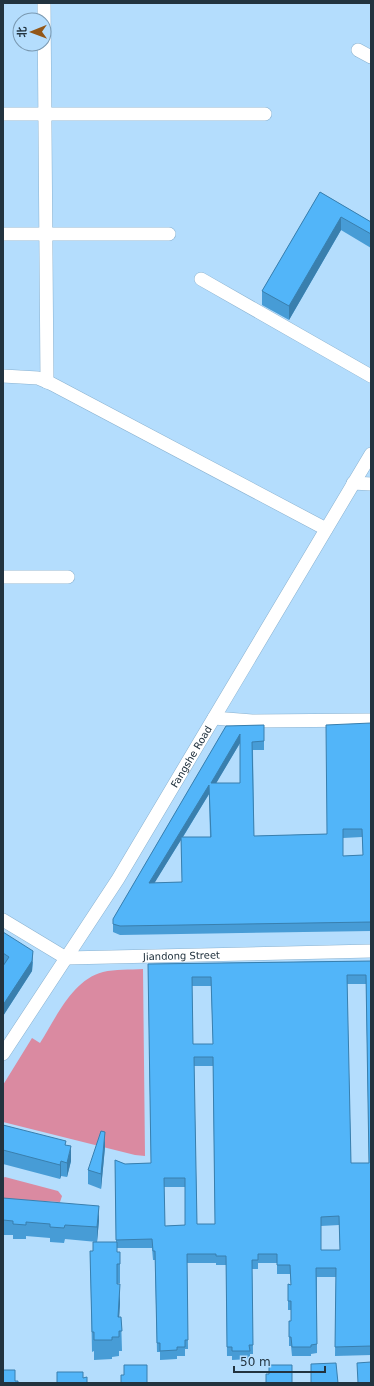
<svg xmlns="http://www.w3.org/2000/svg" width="374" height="1386" viewBox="0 0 374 1386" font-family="'DejaVu Sans','Noto Sans SC',sans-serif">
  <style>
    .green { fill: #da8aa1 }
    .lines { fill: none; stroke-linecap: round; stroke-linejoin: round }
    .minor-casing { stroke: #8ab2d0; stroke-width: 14 }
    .minor { stroke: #fff; stroke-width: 13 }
    .wall { fill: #479cd6; fill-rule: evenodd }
    .shaded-wall { fill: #397fae }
    .building { fill: #52b5f9; stroke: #397fae; fill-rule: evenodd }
    .labels { text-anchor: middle; stroke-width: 4; stroke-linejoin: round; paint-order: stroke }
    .street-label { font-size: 10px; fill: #22333f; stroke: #b4ddfd }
  </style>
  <rect width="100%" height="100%" fill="#b4ddfd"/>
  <g class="green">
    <path d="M143 969 145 1156 135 1155 3 1122V1085L32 1038 40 1043C56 1018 72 980 103 972 115 969 130 970 143 969Z"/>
    <polygon points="5,1177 58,1191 62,1196 60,1202 3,1199 3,1178"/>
  </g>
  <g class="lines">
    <defs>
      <g id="minor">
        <polyline points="44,3 47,382"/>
        <polyline points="358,50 371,57"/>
        <polyline points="3,114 265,114"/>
        <polyline points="3,234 169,234"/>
        <polyline points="201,279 371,376"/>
        <polyline points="3,376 38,378 52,384 326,529"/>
        <polyline points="353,483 371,484"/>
        <polyline points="3,577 68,577"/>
        <polyline points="214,718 252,721 371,720"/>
        <path id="s1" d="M3 920 66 958 371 951"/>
        <path id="s2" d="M3 1054 118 879 371 454"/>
      </g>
    </defs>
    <use href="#minor" class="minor-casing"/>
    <use href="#minor" class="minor"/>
  </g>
  <g class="wall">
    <polygon points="320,192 371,222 371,248 341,230 289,320 262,305 262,291"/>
    <polygon points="371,338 371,353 370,353 370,340"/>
    <path d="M371 723V931L120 935 113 932V919L226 726 264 725V750H253L254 836 327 834ZM240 743V783H216ZM209 794 210 837H183ZM362 837 363 855 343 856V838ZM181 840 182 882 154 883Z"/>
    <polygon points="3,932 33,962 32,971 3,1016 3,966 4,965 3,964"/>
    <path d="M371 961V1355L335 1356 336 1277H317V1353L311 1354V1356H292L291 1346H289V1330L291 1321V1310H288V1293L291 1285 290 1274H277V1263H258V1269H252L253 1354H250V1359L232 1360V1356H227L226 1265H216V1263H187L188 1349H185V1356H177V1359L160 1360V1352H157L155 1260H153L152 1248H117V1252H120V1283L117 1284 120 1303 119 1317H121L122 1351H119V1356L112 1357V1359L94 1360V1351L92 1352 90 1251H93L116 1242 115 1160 125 1164 151 1163 148 964ZM347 984H366L369 1163H351ZM192 986H211L213 1044H193ZM194 1066H213L215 1224H197ZM164 1187H185V1225L165 1226ZM339 1225 340 1250H321V1226Z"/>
    <polygon points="3,1125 66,1145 71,1161 67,1177 61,1176 60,1179 3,1164"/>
    <polygon points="105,1147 101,1189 88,1184 88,1170"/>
    <polygon points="3,1198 99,1220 97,1242 65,1239 64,1243 50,1242 50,1238 26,1236 26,1239 13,1239 13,1235 3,1235"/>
  </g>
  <g class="shaded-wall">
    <polygon points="341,217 341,230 289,320 289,306"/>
    <polygon points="240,734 240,743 211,792 211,783"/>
    <polygon points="209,785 209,794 149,892 149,883"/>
    <polygon points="33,951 32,971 3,1016 3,1005"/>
    <polygon points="105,1132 105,1147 101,1189 101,1174"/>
    <polygon points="71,1146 71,1161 67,1177 67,1163"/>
    <polygon points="61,1161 61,1176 60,1179 60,1165"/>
    <polygon points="99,1206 99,1220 97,1242 97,1227"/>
    <polygon points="120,1284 120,1303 118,1337 118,1317"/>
  </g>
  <g class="building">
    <polygon points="320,192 371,222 371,234 341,217 289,306 262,291"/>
    <path d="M371 723V922L120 926 113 924V919L226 726 264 725V741L252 742 254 836 327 834 326 725ZM240 734V783H211ZM209 785 211 837H181L182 882 149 883ZM343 829H362L363 855 343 856Z"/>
    <polygon points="3,932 33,951 32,961 3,1005 3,966 9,957 3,953"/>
    <path d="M371 961V1346L335 1347 336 1268H316L317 1344 311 1345V1347H292L291 1337H289V1321H291V1301H288V1284L291 1285 290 1265H277V1254H258V1260H252L253 1345H249L250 1351H232V1347H227L226 1256H216V1254H187L188 1340H185V1347H177V1350L160 1351V1343H157L155 1251H153L152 1239 116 1240 115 1160 125 1164 151 1163 148 964ZM347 975H366L369 1163H351ZM192 977H211L213 1044H193ZM194 1057H213L215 1224H197ZM164 1178H185V1225L165 1226ZM339 1216 340 1250H321V1217Z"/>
    <polygon points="3,1125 66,1141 65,1145 71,1146 67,1163 61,1161 60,1165 3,1150"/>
    <polygon points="101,1131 105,1132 101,1174 88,1170"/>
    <polygon points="3,1198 99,1206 97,1227 65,1225 64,1228 50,1227 50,1224 26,1222 26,1225 13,1224 13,1221 3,1220"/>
    <polygon points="93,1242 117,1242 117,1252 120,1252 120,1264 117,1264 117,1284 120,1284 118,1317 121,1317 122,1331 119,1331 119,1337 112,1337 112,1340 94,1340 94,1332 92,1332 90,1251 93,1251"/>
    <polygon points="371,1362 371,1383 358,1383 357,1363"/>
    <polygon points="336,1363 338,1383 311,1383 311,1364"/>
    <polygon points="124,1365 147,1365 147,1383 121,1383 121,1375 124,1375"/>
    <polygon points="269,1365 292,1365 292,1383 266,1383 266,1374 269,1374"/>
    <polygon points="3,1370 15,1370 15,1381 18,1381 18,1383 3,1383"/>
    <polygon points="57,1372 83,1372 83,1378 87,1377 87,1383 57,1383"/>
  </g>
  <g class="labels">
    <g class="street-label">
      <text dy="4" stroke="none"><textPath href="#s2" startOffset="352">Fangshe Road</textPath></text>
      <text dy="4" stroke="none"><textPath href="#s1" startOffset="189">Jiandong Street</textPath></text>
    </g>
  </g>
  <rect width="374" height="1386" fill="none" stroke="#22333f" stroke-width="8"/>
  <g transform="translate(32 32) rotate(269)"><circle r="19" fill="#b4ddfd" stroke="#7a99b1"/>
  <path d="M0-3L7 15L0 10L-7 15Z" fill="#935718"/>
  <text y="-6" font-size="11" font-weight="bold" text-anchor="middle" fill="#22333f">北</text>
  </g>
  <path d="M234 1366v6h91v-6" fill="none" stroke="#22333f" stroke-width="2"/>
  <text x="240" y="1366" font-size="12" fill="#22333f" stroke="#b4ddfd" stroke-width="3" paint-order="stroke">50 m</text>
</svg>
